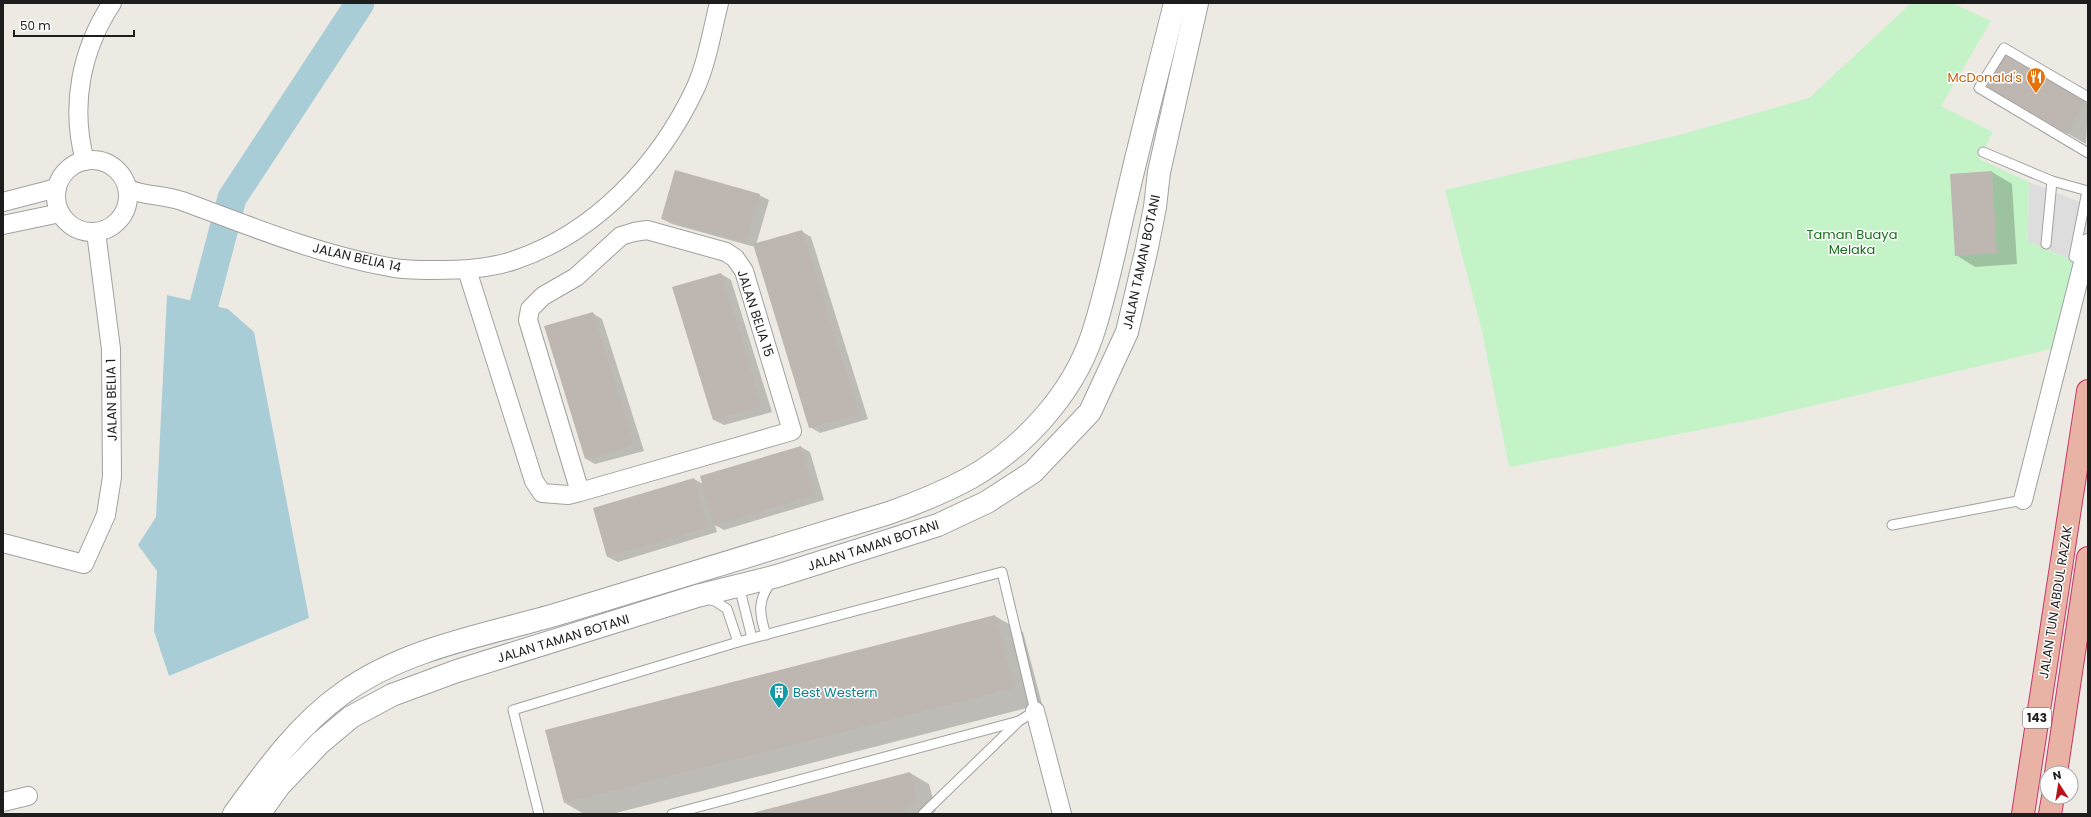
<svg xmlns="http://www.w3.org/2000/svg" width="2091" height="817" viewBox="0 0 2091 817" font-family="Poppins,sans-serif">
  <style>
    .park { fill: #c5f3c8 }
    .parking { fill: #ddd }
    .water { fill: #a9cdd7 }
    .shadow { fill: #0003 }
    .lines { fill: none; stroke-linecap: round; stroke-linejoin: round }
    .river { stroke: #a9cdd7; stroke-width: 29 }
    .building { fill: #bdb6b1 }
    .service-casing { stroke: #a1a1a1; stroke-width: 11 }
    .minor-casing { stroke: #a1a1a1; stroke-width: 20 }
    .tertiary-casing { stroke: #a1a1a1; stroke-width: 24 }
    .trunk-casing { stroke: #c7366a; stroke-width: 24 }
    .service { stroke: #fff; stroke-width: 9 }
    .minor { stroke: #fff; stroke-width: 18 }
    .tertiary { stroke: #fff; stroke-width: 22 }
    .trunk { stroke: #e8b2a4; stroke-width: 22 }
    .labels { text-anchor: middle; stroke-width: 3; stroke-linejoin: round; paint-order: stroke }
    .shield { fill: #fff; stroke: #616161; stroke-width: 1 }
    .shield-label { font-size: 12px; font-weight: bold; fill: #1d1d1d }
    .food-label { font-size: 13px; fill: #c56008; stroke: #fff; text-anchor: end }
    .park-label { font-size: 13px; fill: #17701c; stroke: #fff }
    .street-label { font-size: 13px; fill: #1d1d1d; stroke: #fff }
    .culture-label { font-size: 13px; fill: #0d838f; stroke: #fff; text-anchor: start }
  </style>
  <rect width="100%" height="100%" fill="#edeae4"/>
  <polygon class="park" points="1911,3 1952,3 1991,21 1941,106 1993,132 1979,159 2029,182 2028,241 2080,264 2055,348 1761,418 1509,467 1482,331 1445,190 1679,135 1809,98"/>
  <polygon class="parking" points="2029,182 2088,205 2088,233 2080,264 2028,241"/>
  <polygon class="water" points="167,295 228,309 254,332 309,618 169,676 154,631 157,571 138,545 156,517"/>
  <g class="shadow">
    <polygon points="2006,55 2088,101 2086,144 1987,88"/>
    <polygon points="1992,172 2012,184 2017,264 1975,267 1956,255 1951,175"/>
    <polygon points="759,195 769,200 756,245 801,231 811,237 868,419 820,433 810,427 755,247 672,224 662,219"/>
    <polygon points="721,274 731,280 772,412 724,425 714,420"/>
    <polygon points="592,313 602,319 644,451 595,464 586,459"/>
    <polygon points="801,447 810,452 824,500 724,530 715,525 717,532 618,562 608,557 694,479 703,484"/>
    <polygon points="995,616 1023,632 1042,704 612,814 584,814 565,803"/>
    <polygon points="910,773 929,784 936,810 933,814 751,814"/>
  </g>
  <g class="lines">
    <polyline class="river" points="204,304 232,198 360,3"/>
  </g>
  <g class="building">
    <polygon points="2005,54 2086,99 2067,134 1986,88"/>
    <polygon points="675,170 760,194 745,242 661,219"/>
    <polygon points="1992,171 1997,253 1955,256 1950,174"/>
    <polygon points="802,230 859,414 809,428 753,244"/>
    <polygon points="721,273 762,406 713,420 672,287"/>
    <polygon points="593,312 634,445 585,459 544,326"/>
    <polygon points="801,446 814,495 714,525 700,476"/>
    <polygon points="694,478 708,527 607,557 593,508"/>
    <polygon points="995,615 1014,688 564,803 545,730"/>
    <polygon points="910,772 917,799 901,814 749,814"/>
  </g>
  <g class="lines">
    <defs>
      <g id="service">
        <polyline points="2088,97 2004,48 1979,88 2088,153"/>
        <polyline points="1983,152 2052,181 2088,191"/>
        <polyline points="2046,244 2052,181"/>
        <polyline points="2074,257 2087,191"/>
        <polyline points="1892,525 2023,500"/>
        <polyline points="739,586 752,638"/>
        <polyline points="706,599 715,601 727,609 738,642"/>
        <path d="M766 635C759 613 757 600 772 581"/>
        <polyline points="539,814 513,710 738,642 1002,572 1035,711 1019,721 672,814"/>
        <polyline points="923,814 1018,722"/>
      </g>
      <g id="minor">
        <circle cx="92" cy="196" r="36"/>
        <path d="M85 161C70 106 81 50 112 3"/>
        <path d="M128 189C145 196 164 195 182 201 250 226 317 254 389 267 403 270 419 270 433 270 461 270 489 269 515 260 595 233 659 165 695 89 707 63 712 31 719 3"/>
        <polyline points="3,202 57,188"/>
        <polyline points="3,225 60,213"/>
        <polyline points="467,270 534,481 542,493 568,495 580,492 792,431 744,271 735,258 726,252 647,230 634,232 621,236 576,277 543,296 530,309 528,320 580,492"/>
        <polyline points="2023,500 2088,243"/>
        <polyline points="3,543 84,564 106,515 112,477 111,349 96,232"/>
        <polyline points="1035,711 1062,814"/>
        <polyline points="3,802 28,796"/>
      </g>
      <g id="tertiary">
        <path d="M234 814C266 770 298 725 343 693 405 648 486 635 558 614 669 581 779 547 889 513 917 503 944 492 970 478 1023 448 1072 395 1092 336 1107 291 1116 243 1127 197 1142 132 1159 68 1175 3"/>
        <polyline points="259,814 279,786 320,743 351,717 392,695 457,671 697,596 777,576 938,525 987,502 1033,472 1090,412 1127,332 1146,252 1155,207 1159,172 1197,3"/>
      </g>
      <g id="trunk">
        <polyline points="2056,773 2088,558"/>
        <polyline points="2023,814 2088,391"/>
        <polyline points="2050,814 2053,797"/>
      </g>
    </defs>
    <use href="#service" class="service-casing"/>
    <use href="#minor" class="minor-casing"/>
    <use href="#tertiary" class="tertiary-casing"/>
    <use href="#trunk" class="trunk-casing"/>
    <use href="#service" class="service"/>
    <use href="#minor" class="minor"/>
    <use href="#tertiary" class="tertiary"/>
    <use href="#trunk" class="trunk"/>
  </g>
  <defs>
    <symbol id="restaurant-pin" viewBox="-11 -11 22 30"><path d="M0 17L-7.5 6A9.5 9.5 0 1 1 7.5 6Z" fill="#e8710a" stroke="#fff"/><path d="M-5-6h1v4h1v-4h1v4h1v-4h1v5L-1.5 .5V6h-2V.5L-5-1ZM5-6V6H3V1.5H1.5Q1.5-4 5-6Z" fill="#fff"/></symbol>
    <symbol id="building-pin" viewBox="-11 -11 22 30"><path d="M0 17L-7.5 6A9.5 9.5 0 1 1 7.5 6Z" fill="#0f9aa8" stroke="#fff"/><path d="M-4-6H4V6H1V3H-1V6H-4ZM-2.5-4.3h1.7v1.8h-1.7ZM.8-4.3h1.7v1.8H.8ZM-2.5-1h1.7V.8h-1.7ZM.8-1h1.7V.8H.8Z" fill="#fff"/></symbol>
  </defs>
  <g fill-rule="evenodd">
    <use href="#restaurant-pin" x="2025" y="66" width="22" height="30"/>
    <use href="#building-pin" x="768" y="681" width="22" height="30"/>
  </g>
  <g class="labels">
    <rect class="shield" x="2023" y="708" width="28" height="20" rx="3"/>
    <g class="shield-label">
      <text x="2037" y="722">143</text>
    </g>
    <g class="food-label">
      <text x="2022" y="82">McDonald's</text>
    </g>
    <g class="park-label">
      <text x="1852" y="239">Taman Buaya<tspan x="1852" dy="15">Melaka</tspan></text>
    </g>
    <g class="street-label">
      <text transform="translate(357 257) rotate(13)" y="5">JALAN BELIA 14</text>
      <text transform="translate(1141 262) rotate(-78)" y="5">JALAN TAMAN BOTANI</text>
      <text transform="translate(756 313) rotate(72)" y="5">JALAN BELIA 15</text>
      <text transform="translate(111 400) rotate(-91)" y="5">JALAN BELIA 1</text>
      <text transform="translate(873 545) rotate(-18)" y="5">JALAN TAMAN BOTANI</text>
      <text transform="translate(2055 602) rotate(-81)" y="5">JALAN TUN ABDUL RAZAK</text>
      <text transform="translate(563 638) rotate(-17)" y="5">JALAN TAMAN BOTANI</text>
    </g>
    <g class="culture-label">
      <text x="793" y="697">Best Western</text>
    </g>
  </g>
  <rect width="2091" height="817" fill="none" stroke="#1d1d1d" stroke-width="8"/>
  <g transform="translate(2059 785) rotate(348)"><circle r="19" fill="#ffffff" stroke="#a5a5a5"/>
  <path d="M0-3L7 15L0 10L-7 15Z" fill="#b61417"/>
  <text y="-6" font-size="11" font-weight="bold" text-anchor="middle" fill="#1d1d1d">N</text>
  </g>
  <path d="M14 30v6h120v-6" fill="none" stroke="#1d1d1d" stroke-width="2"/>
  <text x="20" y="30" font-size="12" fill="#1d1d1d" stroke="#ffffff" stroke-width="3" paint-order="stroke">50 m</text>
</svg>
